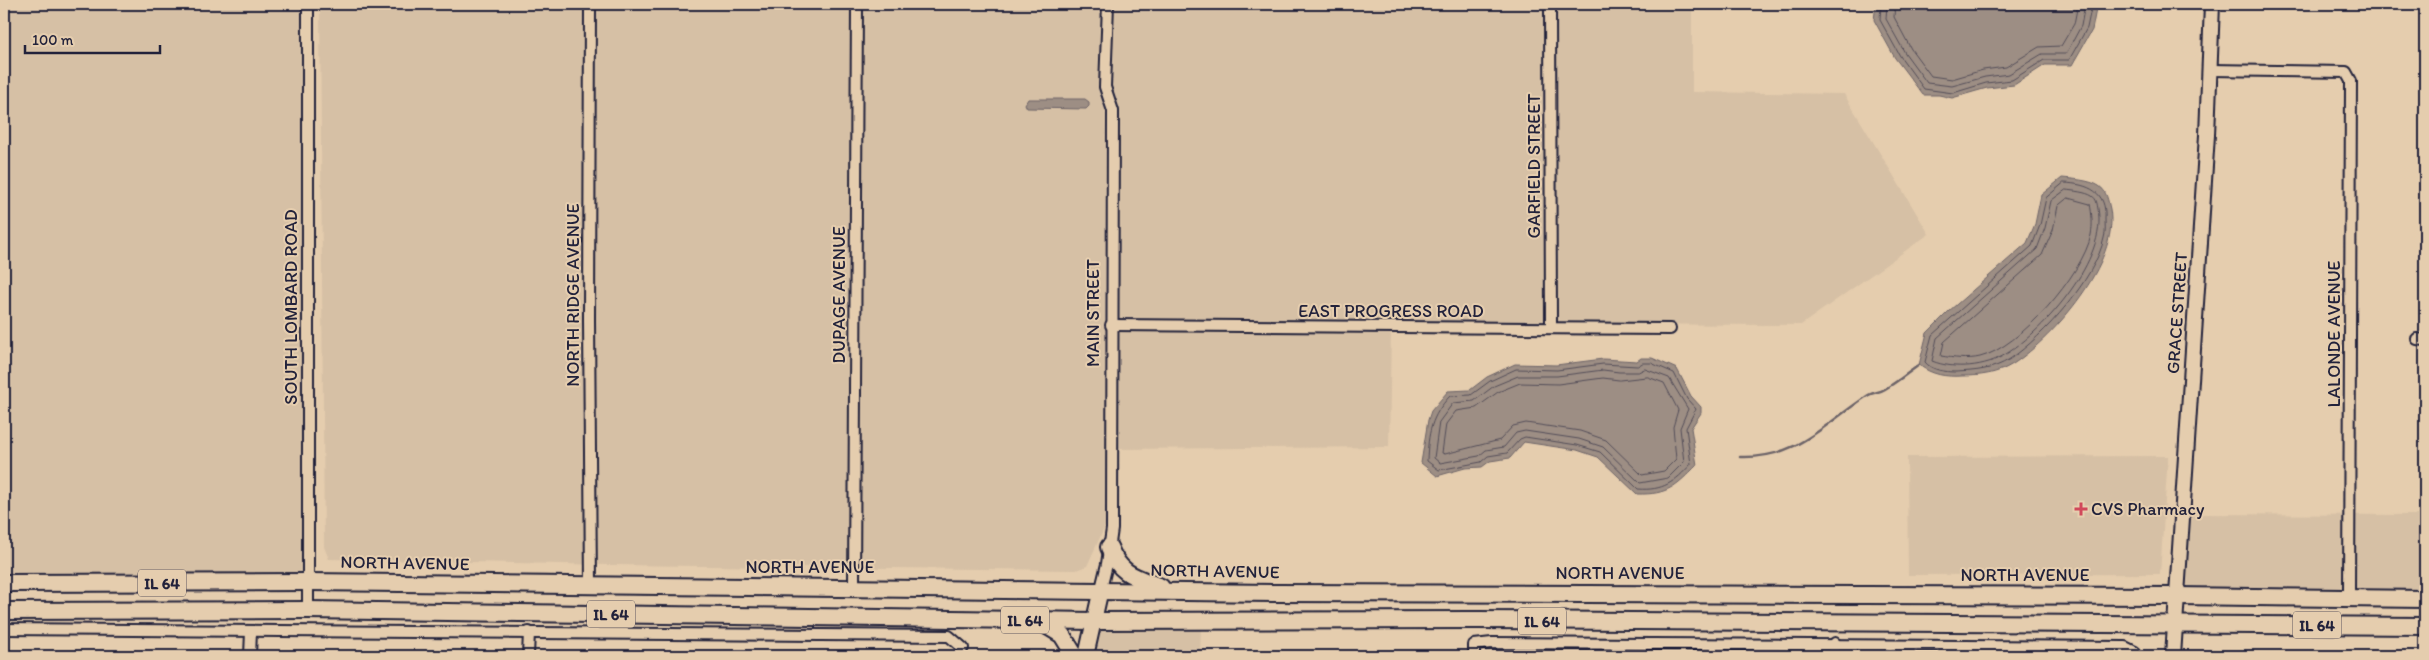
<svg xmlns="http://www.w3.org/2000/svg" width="2429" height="660" viewBox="0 0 2429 660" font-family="Itim,sans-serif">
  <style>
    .built { fill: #d6c0a5 }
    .water { fill: #9d8e84; stroke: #6c6367 }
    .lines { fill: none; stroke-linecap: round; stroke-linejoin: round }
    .shore { stroke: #534d58; stroke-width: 1 }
    .stream { stroke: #6c6367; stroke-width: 2.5 }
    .minor-casing { stroke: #22223b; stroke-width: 14 }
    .tertiary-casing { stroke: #22223b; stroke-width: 18 }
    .primary-casing { stroke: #22223b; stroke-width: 20 }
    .minor { stroke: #e5cdae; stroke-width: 10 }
    .tertiary { stroke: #e5cdae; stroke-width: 14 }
    .primary { stroke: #e5cdae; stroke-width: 16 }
    .poi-dot { fill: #d1495b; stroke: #e5cdae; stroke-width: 2 }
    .labels { text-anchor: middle; stroke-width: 4; stroke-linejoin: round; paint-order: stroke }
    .shield { fill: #e5cdae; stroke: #5c555e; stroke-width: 1 }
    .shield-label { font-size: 16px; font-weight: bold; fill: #22223b }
    .street-label { font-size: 18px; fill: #22223b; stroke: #e5cdae }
    .poi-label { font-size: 18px; fill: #22223b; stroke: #e5cdae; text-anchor: start }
  </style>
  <rect width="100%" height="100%" fill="#e5cdae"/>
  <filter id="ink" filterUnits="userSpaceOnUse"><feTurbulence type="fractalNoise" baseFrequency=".02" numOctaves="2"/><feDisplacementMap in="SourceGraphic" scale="10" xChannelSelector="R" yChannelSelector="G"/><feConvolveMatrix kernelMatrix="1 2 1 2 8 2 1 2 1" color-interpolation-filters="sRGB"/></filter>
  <g filter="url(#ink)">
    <g class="built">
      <polygon points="10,4 302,4 305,577 4,580 4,43 10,43"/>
      <polygon points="320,4 1105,4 1107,522 1087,566 1076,570 610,565 329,559 324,547"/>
      <polygon points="1110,4 1692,4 1692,92 1844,94 1929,234 1801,325 1115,322 1109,84"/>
      <polygon points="1113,327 1391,329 1389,447 1114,449"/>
      <polygon points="2168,456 2160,574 1908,575 1907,457"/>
      <polygon points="2186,514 2425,515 2425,594 2180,592"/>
      <polygon points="1201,624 1200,656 1090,656 1097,625"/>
    </g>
    <g class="water">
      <polygon points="1876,4 2097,4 2092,30 2072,65 2045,65 2014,85 1987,88 1952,98 1939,95 1923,95 1895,58 1874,20"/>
      <polygon points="1028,99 1085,99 1089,102 1089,106 1086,109 1027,108 1025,104"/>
      <path d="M2062 178C2072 179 2090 180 2099 186 2107 191 2108 201 2110 209 2120 262 2054 337 2013 364 1997 374 1980 376 1962 376 1946 377 1932 375 1919 365L1927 333 1949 311 2027 243 2035 224 2041 195Z"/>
      <path d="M1641 358H1652L1677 369 1691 396 1701 407V413L1691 428 1697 465C1676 486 1668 495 1637 494L1598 457 1577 450 1524 442 1510 458 1490 461 1482 467 1465 468 1437 476 1421 463 1428 420 1431 411 1448 391 1470 390 1487 377 1515 364 1556 365 1603 359 1637 361Z"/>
    </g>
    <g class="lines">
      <g class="shore">
        <polyline points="1881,4 1880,20 1900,56 1924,89 1953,93 1986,83 2012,80 2044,60 2069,60 2087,28 2092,4"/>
        <polyline points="1887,4 1886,19 1905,53 1927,83 1952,86 1985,77 2009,74 2042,54 2066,54 2081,26 2085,4"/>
        <polyline points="1895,4 1894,17 1911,49 1931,76 1952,79 1983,70 2006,67 2039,47 2061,46 2074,24 2078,4"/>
        <path d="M2064 183C2089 184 2107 192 2105 219 2105 226 2106 232 2104 238 2096 278 2043 337 2010 359 1993 370 1975 371 1956 372 1945 372 1931 370 1925 362L1932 335 2032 246 2040 225 2046 198Z"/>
        <path d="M2066 190C2073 191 2086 192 2092 196 2097 199 2097 204 2098 209 2108 258 2045 330 2006 354 1986 367 1954 370 1932 361L1937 338 2037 249 2045 228 2051 201Z"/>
        <path d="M2068 198 2090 204C2092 214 2093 225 2091 235 2083 274 2019 348 1980 357 1968 360 1953 358 1941 356L1944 342 2042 255 2053 230 2058 206Z"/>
        <path d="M1643 363H1651L1674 373 1687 399 1696 409 1686 428 1691 464C1675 482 1663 491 1638 489L1600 452 1577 445 1525 437 1520 439 1507 453 1488 456 1481 462 1439 470 1427 461C1428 433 1431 416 1450 396L1471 395 1490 381 1516 369 1557 370 1603 364 1637 366Z"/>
        <polygon points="1645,369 1669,378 1688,409 1680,428 1684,462 1668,478 1640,483 1603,447 1579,439 1525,431 1516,433 1504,447 1486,450 1479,456 1440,463 1434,458 1439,422 1453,403 1474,401 1494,386 1518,376 1557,376 1603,370 1619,372 1638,372"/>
        <polygon points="1648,377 1664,383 1678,410 1673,427 1676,459 1664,471 1642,475 1606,440 1580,431 1526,423 1513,426 1500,440 1445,454 1442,453 1446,424 1456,411 1476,408 1498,392 1520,383 1558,384 1603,378 1619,380"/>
      </g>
      <path class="stream" d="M1740 457C1797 459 1823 425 1867 396 1872 392 1879 393 1885 389 1897 382 1908 373 1919 365"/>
      <defs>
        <g id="minor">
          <polyline points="590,4 589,320 591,586"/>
          <polyline points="1550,4 1551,328"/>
          <polyline points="2210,70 2346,72 2351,81 2349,597"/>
          <polyline points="1111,325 1670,329"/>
          <polyline points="2417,339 2425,340"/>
          <polyline points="854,587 857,4"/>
          <polyline points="1101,589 1107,564 1112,529 1113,111 1105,87 1108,4"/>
          <polyline points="308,610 308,4"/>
          <polyline points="4,629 949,636 963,648"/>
          <polyline points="250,656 251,631"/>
          <polyline points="528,656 529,632"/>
          <polyline points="1474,656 1474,645 1492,643 2125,647 2135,652"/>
          <polyline points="1834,656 1835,643"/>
        </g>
        <g id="tertiary">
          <polyline points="1086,656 1101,589"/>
          <polyline points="2173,656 2207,135 2212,4"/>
        </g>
        <g id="primary">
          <path d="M1109 547C1120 575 1135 577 1161 587"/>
          <polyline points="4,583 308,582 1274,593 2176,596 2425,599"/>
          <polyline points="4,611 308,610 1093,621 1475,620 2425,626"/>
          <polyline points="1039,621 1062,635 1075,656"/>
        </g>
      </defs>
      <use href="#minor" class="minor-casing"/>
      <use href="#tertiary" class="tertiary-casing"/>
      <use href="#primary" class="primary-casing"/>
      <use href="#minor" class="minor"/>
      <use href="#tertiary" class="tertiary"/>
      <use href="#primary" class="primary"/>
    </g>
  </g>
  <path class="poi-dot" d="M2078.5 501.5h5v5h5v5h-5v5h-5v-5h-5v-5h5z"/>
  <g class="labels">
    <g class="shield">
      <rect x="138" y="569.5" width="48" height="27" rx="4"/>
      <rect x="587" y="600.5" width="48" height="27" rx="4"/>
      <rect x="1001" y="606.5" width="48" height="27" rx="4"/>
      <rect x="1518" y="607.5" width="48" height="27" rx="4"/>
      <rect x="2293" y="611.5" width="48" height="27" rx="4"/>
    </g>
    <g class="shield-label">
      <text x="162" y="589">IL 64</text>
      <text x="611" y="620">IL 64</text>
      <text x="1025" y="626">IL 64</text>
      <text x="1542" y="627">IL 64</text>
      <text x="2317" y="631">IL 64</text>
    </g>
    <g class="street-label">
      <text transform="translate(1534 166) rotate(-90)" y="6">GARFIELD STREET</text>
      <text transform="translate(573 295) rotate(-90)" y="6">NORTH RIDGE AVENUE</text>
      <text transform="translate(839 295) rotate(-90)" y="6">DUPAGE AVENUE</text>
      <text transform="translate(291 307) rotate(-90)" y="6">SOUTH LOMBARD ROAD</text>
      <text x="1391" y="317">EAST PROGRESS ROAD</text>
      <text transform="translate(1093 313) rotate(-90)" y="6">MAIN STREET</text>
      <text transform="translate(2177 313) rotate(-86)" y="6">GRACE STREET</text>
      <text transform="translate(2334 334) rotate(-90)" y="6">LALONDE AVENUE</text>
      <text transform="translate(405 563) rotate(1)" y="6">NORTH AVENUE</text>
      <text x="810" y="573">NORTH AVENUE</text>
      <text transform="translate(1215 571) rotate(1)" y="6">NORTH AVENUE</text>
      <text x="1620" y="579">NORTH AVENUE</text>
      <text x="2025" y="581">NORTH AVENUE</text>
    </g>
    <g class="poi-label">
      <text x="2091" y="515">CVS Pharmacy</text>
    </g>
  </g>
  <rect width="2429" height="660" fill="none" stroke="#e5cdae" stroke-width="20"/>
  <rect x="10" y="10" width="2409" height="640" fill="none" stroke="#22223b" stroke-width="2" filter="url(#ink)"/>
  <path d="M25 45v8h135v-8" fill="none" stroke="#22223b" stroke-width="2.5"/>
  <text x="32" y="45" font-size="15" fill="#22223b" stroke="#e5cdae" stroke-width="4" paint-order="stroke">100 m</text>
</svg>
